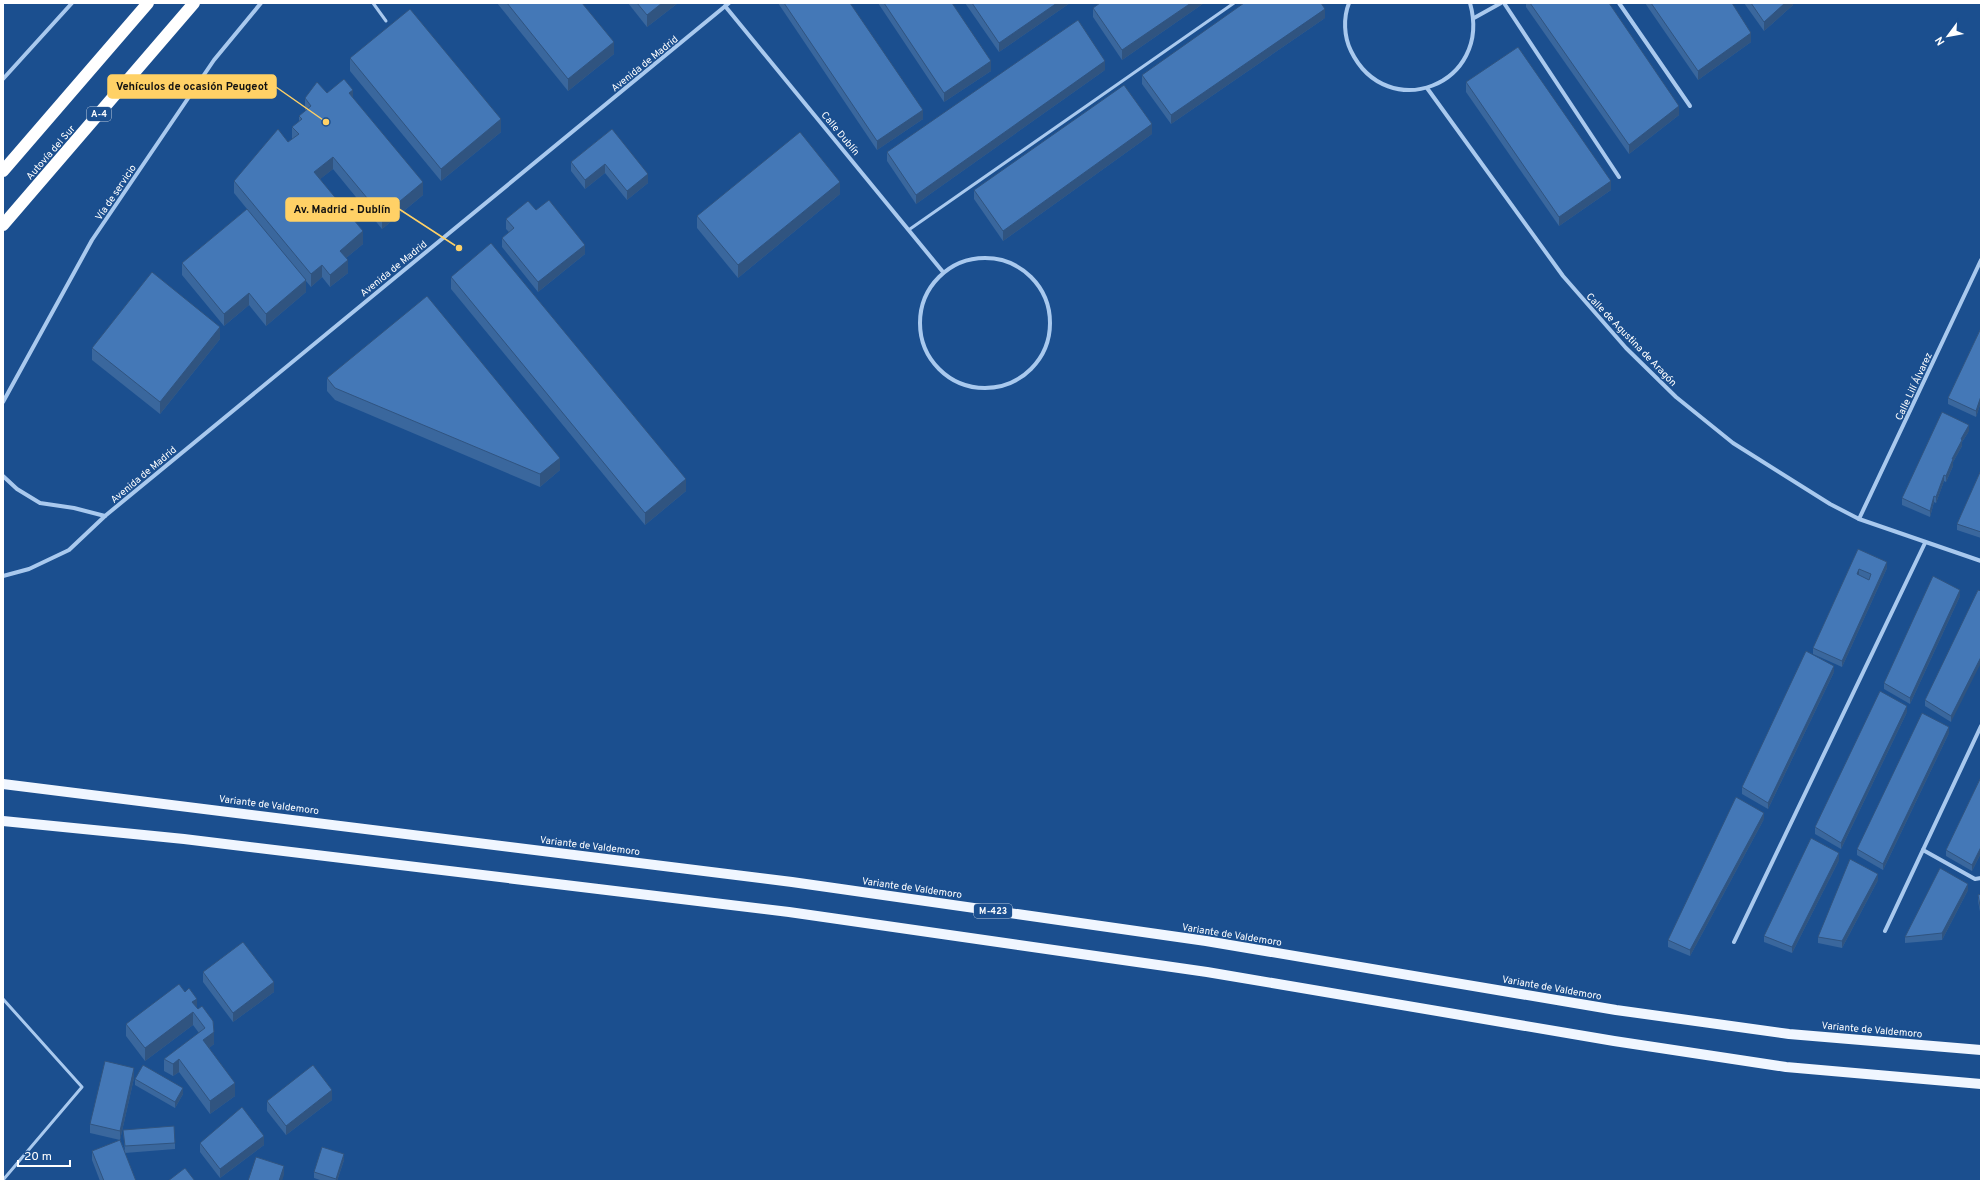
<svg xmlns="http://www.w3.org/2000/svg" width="1984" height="1184" viewBox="0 0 1984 1184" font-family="Overpass,sans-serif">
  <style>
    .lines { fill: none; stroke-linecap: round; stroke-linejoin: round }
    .lane { stroke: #a9c9ee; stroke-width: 3 }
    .street { stroke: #a9c9ee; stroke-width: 4 }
    .primary { stroke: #f0f6ff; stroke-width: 10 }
    .highway { stroke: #fff; stroke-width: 12 }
    .wall { fill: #3a679d }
    .shaded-wall { fill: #305480 }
    .building { fill: #4478b7; stroke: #305480; fill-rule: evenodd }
    .labels { text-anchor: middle; stroke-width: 3; stroke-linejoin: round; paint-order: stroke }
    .shield { fill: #1b4f8f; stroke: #bbcadd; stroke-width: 1 }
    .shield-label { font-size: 9px; font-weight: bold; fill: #fff }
    .street-label { font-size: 10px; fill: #fff; stroke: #1b4f8f }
    .leader { fill: none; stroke: #ffd166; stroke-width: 1.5 }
    .callout-dot { fill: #ffd166; stroke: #1b4f8f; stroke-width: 1.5 }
    .callout { fill: #ffd166; stroke: #ffd166; stroke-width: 1.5 }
    .callout-label { font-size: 11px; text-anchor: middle; font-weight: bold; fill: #111 }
  </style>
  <rect width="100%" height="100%" fill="#1b4f8f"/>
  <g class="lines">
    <g class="lane">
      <polyline points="373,3 386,21"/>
      <polyline points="910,229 1234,3"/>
      <polyline points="3,999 82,1087 3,1180"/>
    </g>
    <g class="street">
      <path d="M1349 3C1343 18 1344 37 1351 51 1387 125 1493 85 1470 3"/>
      <polyline points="1504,3 1619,177"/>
      <polyline points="1619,3 1690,106"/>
      <polyline points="725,6 943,272"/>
      <polyline points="1474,18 1501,3"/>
      <polyline points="3,79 72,3"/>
      <polyline points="1427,88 1563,276 1626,348 1676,397 1733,443 1830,504 1859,519 1981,561"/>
      <circle cx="985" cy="323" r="65"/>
      <polyline points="3,402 92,240 214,60 261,3"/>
      <polyline points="3,476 17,489 40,503 74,508 105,516"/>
      <polyline points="1859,519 1981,260"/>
      <polyline points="3,576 29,569 69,550 105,516 729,3"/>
      <polyline points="1923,850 1975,879 1981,878"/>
      <polyline points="1885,931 1981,726"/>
      <polyline points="1734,942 1925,543"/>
    </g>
    <g class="primary">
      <polyline points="3,784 792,882 1206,941 1616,1010 1789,1034 1981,1050"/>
      <polyline points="3,821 184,839 789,912 1207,972 1614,1041 1786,1067 1981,1084"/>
    </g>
    <g class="highway">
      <polyline points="3,171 148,3"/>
      <polyline points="3,225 194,3"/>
    </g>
  </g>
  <g class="wall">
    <polygon points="497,3 582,3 614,54 568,91"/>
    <polygon points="628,3 678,3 647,27"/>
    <polygon points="778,3 850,3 923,119 877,150"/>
    <polygon points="878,3 952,3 991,71 944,102"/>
    <polygon points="965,3 1070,3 999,52"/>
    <polygon points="1204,3 1122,60 1093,17 1093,8"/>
    <polygon points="1526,3 1609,3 1679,115 1629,154 1526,7"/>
    <polygon points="1645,3 1732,3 1751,42 1698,80"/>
    <polygon points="1744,3 1793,3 1793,5 1764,31"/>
    <polygon points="1325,18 1171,124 1142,84 1142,75"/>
    <polygon points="350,58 501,132 441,181 350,71"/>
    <polygon points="1105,70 916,204 887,161 887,152"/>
    <polygon points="1466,82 1611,190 1559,226 1466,92"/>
    <polygon points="327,93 353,98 423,195 382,229 333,169 320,179 363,244 346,258 348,273 330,287 322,277 311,287 306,281 306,292 266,326 249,305 224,326 182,275 182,263 247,209 234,193 234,181 292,139 292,127 299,121 299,116 305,111 305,98"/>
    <polygon points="612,129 648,183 627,200 605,173 585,189 571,171 571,162"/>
    <polygon points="1152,134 1003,241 974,199 974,190"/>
    <polygon points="840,194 738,278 697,228 697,216"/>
    <polygon points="536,210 585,254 538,292 502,247 502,238 509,232 506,229 506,219"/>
    <polygon points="451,277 686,491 645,525 451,289"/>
    <polygon points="1981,328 1981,402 1976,417 1948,404 1948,398"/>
    <polygon points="220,339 160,414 92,360 92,348"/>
    <polygon points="327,378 560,470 540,487 335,400 327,391"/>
    <polygon points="1969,431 1962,442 1962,446 1953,462 1953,466 1946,482 1944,481 1936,503 1934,502 1930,517 1902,505 1902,498"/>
    <polygon points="1981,470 1981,538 1957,530 1957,524"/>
    <polygon points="1858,549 1887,568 1842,667 1813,654 1813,648"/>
    <polygon points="1981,591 1951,722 1925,706 1925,700"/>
    <polygon points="1960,596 1910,704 1884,689 1884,683"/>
    <polygon points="1834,672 1768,809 1742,794 1742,787"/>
    <polygon points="1907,712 1841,849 1815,834 1815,827"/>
    <polygon points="1949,733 1883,870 1857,855 1857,849"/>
    <polygon points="1981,777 1981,853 1972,871 1946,856 1946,850"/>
    <polygon points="1764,819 1690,956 1668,947 1668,940"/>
    <polygon points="1839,860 1792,953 1764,942 1764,936"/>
    <polygon points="1878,880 1842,948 1818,943 1818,937"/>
    <polygon points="1968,890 1942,940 1905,943 1905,937"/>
    <polygon points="1981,894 1981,917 1978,901 1978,895"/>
    <polygon points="203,972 274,992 233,1022 203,982"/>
    <polygon points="197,1008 214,1044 209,1048 235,1096 210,1114 179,1072 173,1076 164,1071 164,1059 199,1033 193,1025 145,1061 126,1036 126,1024"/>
    <polygon points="134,1078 120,1140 125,1151 123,1130 175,1143 175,1149 125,1153 136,1181 100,1181 92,1160 92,1151 120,1140 90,1133 90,1124"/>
    <polygon points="135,1079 183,1094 175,1108 135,1085"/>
    <polygon points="332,1100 286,1135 267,1111 267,1101"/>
    <polygon points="200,1143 264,1145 220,1178 200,1152"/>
    <polygon points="344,1160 337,1181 323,1181 314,1178 314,1172"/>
  </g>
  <g class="shaded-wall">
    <polygon points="662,3 678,3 647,27 647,15"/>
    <polygon points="1057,3 1070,3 999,52 999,43"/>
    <polygon points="1191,3 1204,3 1122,60 1122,50"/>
    <polygon points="1785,3 1793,3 1793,5 1764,31 1764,22"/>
    <polygon points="1325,9 1325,18 1171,124 1171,115"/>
    <polygon points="1751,33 1751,42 1698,80 1698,71"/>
    <polygon points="614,42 614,54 568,91 568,79"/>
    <polygon points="991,61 991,71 944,102 944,93"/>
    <polygon points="1105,61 1105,70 916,204 916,195"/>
    <polygon points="353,90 353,102 349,93"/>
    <polygon points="1679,106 1679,115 1629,154 1629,145"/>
    <polygon points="923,110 923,119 877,150 877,141"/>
    <polygon points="501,119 501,132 441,181 441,169"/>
    <polygon points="1152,124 1152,134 1003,241 1003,231"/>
    <polygon points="333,157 333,169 314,184 314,172"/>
    <polygon points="605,164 605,173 585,189 585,180"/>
    <polygon points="648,174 648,183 627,200 627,191"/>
    <polygon points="1611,181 1611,190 1559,226 1559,217"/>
    <polygon points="423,182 423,195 382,229 382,216"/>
    <polygon points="840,182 840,194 738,278 738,265"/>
    <polygon points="363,231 363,244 340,263 340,251"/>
    <polygon points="585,245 585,254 538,292 538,282"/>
    <polygon points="348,260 348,273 330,287 330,275"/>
    <polygon points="322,265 322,277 311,287 311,274"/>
    <polygon points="306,280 306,292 266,326 266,314"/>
    <polygon points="249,293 249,305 224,326 224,314"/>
    <polygon points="220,327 220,339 160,414 160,402"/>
    <polygon points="1981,396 1981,402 1976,417 1976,411"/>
    <polygon points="1969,425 1969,431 1962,442 1962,446 1953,462 1953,466 1946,482 1946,476 1952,459 1961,439"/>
    <polygon points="560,458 560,470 540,487 540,474"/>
    <polygon points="1944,475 1944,481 1936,503 1936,497"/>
    <polygon points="686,479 686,491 645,525 645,513"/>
    <polygon points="1934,496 1934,502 1930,517 1930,511"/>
    <polygon points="1887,562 1887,568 1842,667 1842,661"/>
    <polygon points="1859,569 1859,575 1857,580 1857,574"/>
    <polygon points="1960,590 1960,596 1910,704 1910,698"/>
    <polygon points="1981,657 1981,663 1951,722 1951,716"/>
    <polygon points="1834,666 1834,672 1768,809 1768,803"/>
    <polygon points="1907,706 1907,712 1841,849 1841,843"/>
    <polygon points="1949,727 1949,733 1883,870 1883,864"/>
    <polygon points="1764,813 1764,819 1690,956 1690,950"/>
    <polygon points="1981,847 1981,853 1972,871 1972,865"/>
    <polygon points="1839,853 1839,860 1792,953 1792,947"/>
    <polygon points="1878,874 1878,880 1842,948 1842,941"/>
    <polygon points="1968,884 1968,890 1942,940 1942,933"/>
    <polygon points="274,982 274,992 233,1022 233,1013"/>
    <polygon points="197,999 197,1011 193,1013 193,1025 145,1061 145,1048 192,1002"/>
    <polygon points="214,1032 214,1044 203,1053 203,1040"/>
    <polygon points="179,1059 179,1072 173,1076 173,1064"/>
    <polygon points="134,1068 134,1078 120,1140 120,1131"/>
    <polygon points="235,1083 235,1096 210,1114 210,1101"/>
    <polygon points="183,1088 183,1094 175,1108 175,1102"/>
    <polygon points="332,1090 332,1100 286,1135 286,1126"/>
    <polygon points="264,1136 264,1145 220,1178 220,1169"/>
    <polygon points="344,1154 344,1160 337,1181 336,1181 336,1179"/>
    <polygon points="284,1166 284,1175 282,1181 279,1181"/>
  </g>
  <g class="building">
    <polygon points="507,3 582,3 614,42 568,79"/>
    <polygon points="637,3 662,3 647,15"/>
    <polygon points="784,3 850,3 923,110 877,141"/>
    <polygon points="884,3 952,3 991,61 944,93"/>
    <polygon points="972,3 1057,3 999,43"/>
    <polygon points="1100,3 1191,3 1122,50 1093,8"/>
    <polygon points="1244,3 1321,3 1325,9 1171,115 1142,75"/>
    <polygon points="1530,3 1609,3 1679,106 1629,145"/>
    <polygon points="1651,3 1732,3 1751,33 1698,71"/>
    <polygon points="1751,3 1785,3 1764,22"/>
    <polygon points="410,9 501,119 441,169 350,58"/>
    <polygon points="1078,20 1105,61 916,195 887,152"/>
    <polygon points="1518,47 1611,181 1559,217 1466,82"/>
    <polygon points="344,79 353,90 349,93 423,182 382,216 333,157 314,172 363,231 340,251 348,260 330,275 322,265 311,274 234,181 278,129 288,142 299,134 292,127 302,119 299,116 311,106 305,98 317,82 327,93"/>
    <polygon points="1124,85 1152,124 1003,231 974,190"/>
    <polygon points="612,129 648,174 627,191 605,164 585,180 571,162"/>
    <polygon points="800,132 840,182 738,265 697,216"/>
    <polygon points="549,200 585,245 538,282 502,238 514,228 506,219 528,201 536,210"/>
    <polygon points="247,209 306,280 266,314 249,293 224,314 182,263"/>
    <polygon points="491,243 686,479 645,513 451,277"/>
    <polygon points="152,272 220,327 160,402 92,348"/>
    <polygon points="427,296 560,458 540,474 335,388 327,378"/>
    <polygon points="1981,328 1981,396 1976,411 1948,398"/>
    <polygon points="1942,412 1969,425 1961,439 1962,440 1952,459 1953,459 1946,476 1944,475 1936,497 1934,496 1930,511 1902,498"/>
    <polygon points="1981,470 1981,532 1957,524"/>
    <path d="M1858 549 1887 562 1842 661 1813 648ZM1859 569 1871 574 1869 580 1857 574Z"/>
    <polygon points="1933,576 1960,590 1910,698 1884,683"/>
    <polygon points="1978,590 1981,591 1981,657 1951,716 1925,700"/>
    <polygon points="1806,651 1834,666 1768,803 1742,787"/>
    <polygon points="1880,691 1907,706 1841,843 1815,827"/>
    <polygon points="1922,713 1949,727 1883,864 1857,849"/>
    <polygon points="1981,777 1981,847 1972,865 1946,850"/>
    <polygon points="1736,797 1764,813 1690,950 1668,940"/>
    <polygon points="1811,838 1839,853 1792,947 1764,936"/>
    <polygon points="1850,859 1878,874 1842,941 1818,937"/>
    <polygon points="1940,868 1968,884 1942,933 1905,937"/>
    <polygon points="1981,894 1981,911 1978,895"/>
    <polygon points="243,942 274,982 233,1013 203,972"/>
    <polygon points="179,984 185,992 189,988 197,999 192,1002 198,1009 202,1006 213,1021 214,1032 203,1040 235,1083 210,1101 179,1059 173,1064 164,1059 205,1028 193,1012 145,1048 126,1024"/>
    <polygon points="105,1061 134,1068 120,1131 90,1124"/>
    <polygon points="143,1065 183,1088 175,1102 135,1079"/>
    <polygon points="313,1065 332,1090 286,1126 267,1101"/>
    <polygon points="242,1107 264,1136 220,1169 200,1143"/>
    <polygon points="174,1126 175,1143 125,1146 123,1130"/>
    <polygon points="120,1140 136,1181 104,1181 92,1151"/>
    <polygon points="322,1147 344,1154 336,1179 314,1172"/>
    <polygon points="256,1157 284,1166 279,1181 248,1181"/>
    <polygon points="185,1168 195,1181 168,1181"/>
  </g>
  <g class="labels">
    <g class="shield">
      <rect x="87" y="107" width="24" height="14" rx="3"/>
      <rect x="974" y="904" width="38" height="14" rx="3"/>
    </g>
    <g class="shield-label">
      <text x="99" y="117">A-4</text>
      <text x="993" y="914">M-423</text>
    </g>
    <g class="street-label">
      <text transform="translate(644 63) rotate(-39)" y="4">Avenida de Madrid</text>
      <text transform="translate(841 133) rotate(50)" y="4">Calle Dublín</text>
      <text transform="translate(50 152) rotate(-49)" y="4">Autovía del Sur</text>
      <text transform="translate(115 192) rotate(-56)" y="4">Vía de servicio</text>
      <text transform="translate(393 268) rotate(-39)" y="4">Avenida de Madrid</text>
      <text transform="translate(1632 339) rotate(46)" y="4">Calle de Agustina de Aragón</text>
      <text transform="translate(1913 386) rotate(-65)" y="4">Calle Lilí Álvarez</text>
      <text transform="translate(143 474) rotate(-40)" y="4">Avenida de Madrid</text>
      <text transform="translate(269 804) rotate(7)" y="4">Variante de Valdemoro</text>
      <text transform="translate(590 845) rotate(7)" y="4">Variante de Valdemoro</text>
      <text transform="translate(912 887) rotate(8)" y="4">Variante de Valdemoro</text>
      <text transform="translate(1232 934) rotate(9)" y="4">Variante de Valdemoro</text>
      <text transform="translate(1552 987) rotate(10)" y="4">Variante de Valdemoro</text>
      <text transform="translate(1872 1029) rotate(5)" y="4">Variante de Valdemoro</text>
    </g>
  </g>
  <path class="leader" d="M326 122L276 87M459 248L399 209"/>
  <g class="callout-dot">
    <circle cx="326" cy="122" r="4"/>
    <circle cx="459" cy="248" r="4"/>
  </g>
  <g class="callout">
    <rect x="108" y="75" width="168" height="23" rx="4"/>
    <rect x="286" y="198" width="113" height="23" rx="4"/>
  </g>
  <g class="callout-label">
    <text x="192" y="90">Vehículos de ocasión Peugeot</text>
    <text x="342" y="213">Av. Madrid - Dublín</text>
  </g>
  <rect width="1984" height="1184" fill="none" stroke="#ffffff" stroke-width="8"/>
  <g transform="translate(1948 36) rotate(238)" stroke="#1b4f8f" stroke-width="3" paint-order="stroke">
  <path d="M0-3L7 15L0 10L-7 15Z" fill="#ffffff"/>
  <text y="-6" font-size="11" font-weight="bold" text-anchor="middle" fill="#ffffff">N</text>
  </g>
  <path d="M18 1160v6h52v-6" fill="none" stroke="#ffffff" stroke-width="2"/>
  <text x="24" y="1160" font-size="12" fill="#ffffff" stroke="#1b4f8f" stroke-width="3" paint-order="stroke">20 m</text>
</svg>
